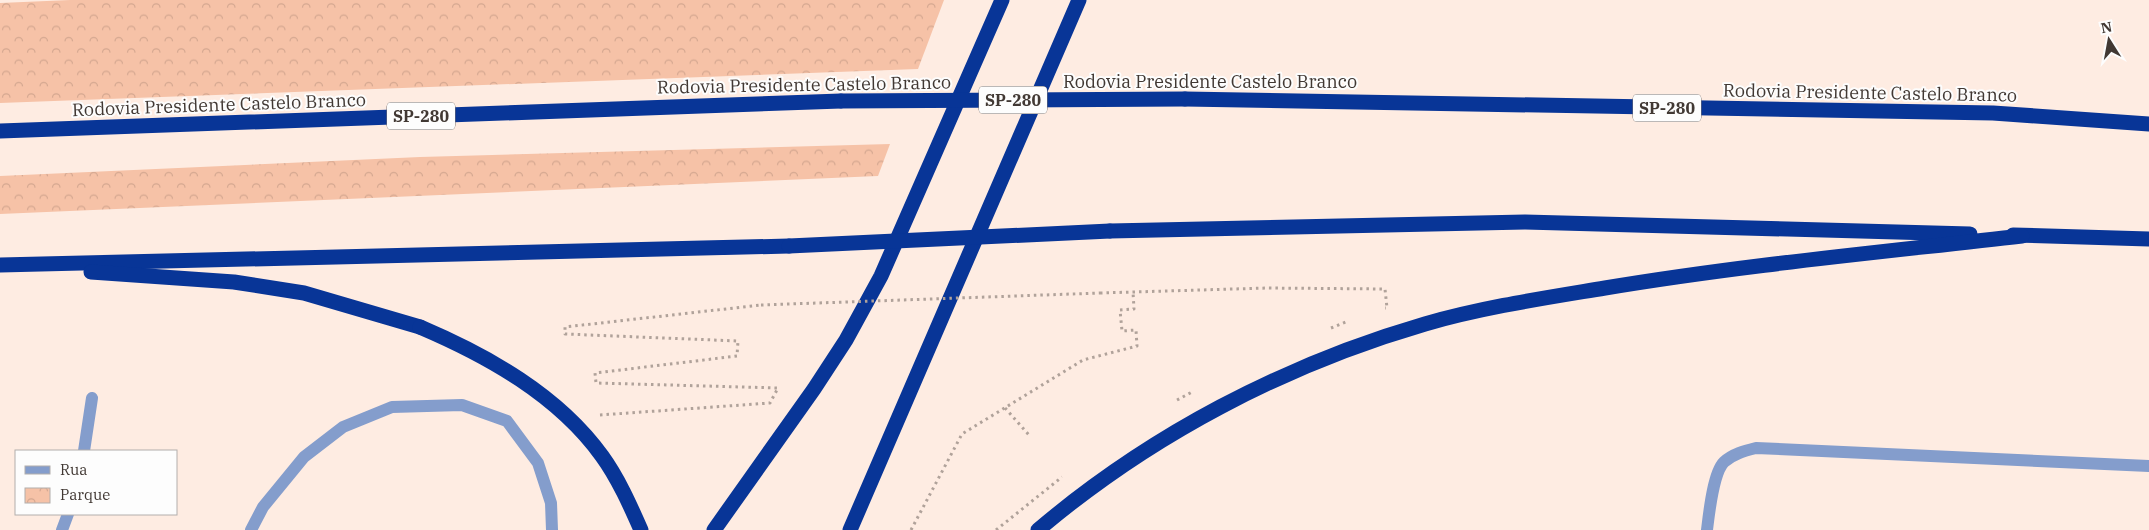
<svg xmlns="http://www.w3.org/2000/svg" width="2149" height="530" viewBox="0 0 2149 530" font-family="'IBM Plex Serif',serif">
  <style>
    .park { fill: url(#park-crowns) }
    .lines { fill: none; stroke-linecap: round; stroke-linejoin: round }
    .path { stroke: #b0a29a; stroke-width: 3; stroke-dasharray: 2.5 4; stroke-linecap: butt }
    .minor { stroke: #849dcc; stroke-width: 12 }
    .highway { stroke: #083597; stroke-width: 15 }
    .path-bridge { stroke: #b0a29a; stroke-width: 3; stroke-dasharray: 2.5 4; stroke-linecap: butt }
    .highway-bridge { stroke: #083597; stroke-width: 15 }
    .labels { text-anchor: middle; stroke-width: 4; stroke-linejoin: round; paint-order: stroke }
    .shield { fill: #fdfdfd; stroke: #797370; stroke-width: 1 }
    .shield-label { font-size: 16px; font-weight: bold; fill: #413833 }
    .street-label { font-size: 18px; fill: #413833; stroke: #fdfdfd }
  </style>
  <defs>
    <pattern id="park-crowns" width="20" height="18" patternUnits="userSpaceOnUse" patternTransform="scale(1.25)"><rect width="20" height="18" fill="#f6c2a7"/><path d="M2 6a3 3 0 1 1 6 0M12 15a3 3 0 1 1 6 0" fill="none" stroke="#d4a790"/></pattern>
  </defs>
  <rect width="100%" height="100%" fill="#feece2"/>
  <g class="park">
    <polygon points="70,0 944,0 918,69 0,103 0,3"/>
    <polygon points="890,144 878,176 0,214 0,176 420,157"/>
  </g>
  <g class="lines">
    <g class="path">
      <polyline points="1100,293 1267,288 1385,289 1387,308 1385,308"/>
      <polyline points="1331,328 1348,321"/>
      <polyline points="1177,400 1194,391"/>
      <polyline points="1005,408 1029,435"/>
      <polyline points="600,415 770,403 778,388 596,383 595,373 737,356 738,341 565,334 565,327 761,305"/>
      <polyline points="911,530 962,434 1083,360 1137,346 1136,330 1122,331 1120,310 1134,309 1133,292"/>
      <polyline points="996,530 1062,477"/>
    </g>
    <g class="minor">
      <polyline points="84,451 92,398"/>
      <polyline points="62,530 68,514"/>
      <polyline points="251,530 263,507 304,457 343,427 392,407 462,405 507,421 538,463 551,503 552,530"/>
      <path d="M1707 530C1709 514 1713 473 1724 462 1733 454 1744 451 1756 448L2149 466"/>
    </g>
    <g class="highway">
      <polyline points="1185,99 1993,113 2149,124"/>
      <polyline points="0,131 841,101"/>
      <polyline points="1110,231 1525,222 1970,234"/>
      <polyline points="2013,235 2149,239"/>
      <polyline points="0,265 789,246"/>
      <polyline points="91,272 234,282 304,293 420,327"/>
      <polyline points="714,530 814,389 846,340 881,276 1002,0"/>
      <polyline points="850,530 1079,0"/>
      <path d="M1038 530C1150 435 1284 365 1425 324 1484 307 1545 298 1605 288 1743 265 1883 252 2022 236"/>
    </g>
    <polyline class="path-bridge" points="761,305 1100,293"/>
    <g class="highway-bridge">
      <polyline points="841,101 1185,99"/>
      <polyline points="789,246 1110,231"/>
      <path d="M420 327C488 356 558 395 602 456 618 478 630 505 641 530"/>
    </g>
  </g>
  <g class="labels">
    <g class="shield">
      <rect x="979" y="86.5" width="68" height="27" rx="4"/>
      <rect x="1633" y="94.5" width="68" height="27" rx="4"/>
      <rect x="387" y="102.5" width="68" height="27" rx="4"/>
    </g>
    <g class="shield-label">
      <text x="1013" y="106">SP-280</text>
      <text x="1667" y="114">SP-280</text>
      <text x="421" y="122">SP-280</text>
    </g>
    <g class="street-label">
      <text x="1210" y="88">Rodovia Presidente Castelo Branco</text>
      <text transform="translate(804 85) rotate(-1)" y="6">Rodovia Presidente Castelo Branco</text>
      <text transform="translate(1870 93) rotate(1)" y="6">Rodovia Presidente Castelo Branco</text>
      <text transform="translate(219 105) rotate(-2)" y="6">Rodovia Presidente Castelo Branco</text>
    </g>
  </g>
  <rect x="15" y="450" width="162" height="65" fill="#fdfdfd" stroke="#b2aeac"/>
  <rect x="25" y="466" width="25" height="8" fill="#849dcc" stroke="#b2aeac"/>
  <text x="60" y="475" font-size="15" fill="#413833">Rua</text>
  <rect x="25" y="488" width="25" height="15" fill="url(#park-crowns)" stroke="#b2aeac"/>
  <text x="60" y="500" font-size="15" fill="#413833">Parque</text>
  <g transform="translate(2109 40) rotate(349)" stroke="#fdfdfd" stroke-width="4" paint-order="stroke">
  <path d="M0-4L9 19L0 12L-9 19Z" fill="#413833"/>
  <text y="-8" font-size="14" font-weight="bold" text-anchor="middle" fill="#413833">N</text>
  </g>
</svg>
